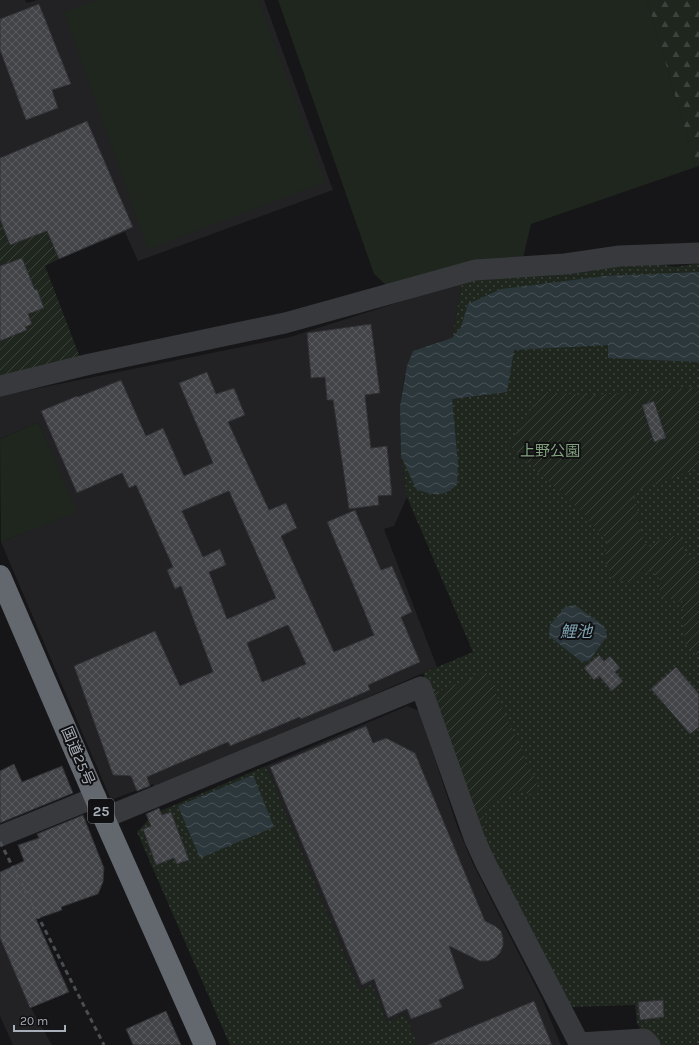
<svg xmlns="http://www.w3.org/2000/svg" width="699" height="1045" viewBox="0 0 699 1045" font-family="Karla,'Noto Sans JP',sans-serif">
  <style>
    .built { fill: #222225 }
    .grass { fill: #1e261e }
    .forest { fill: url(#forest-firs) }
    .park { fill: url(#park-dots) }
    .garden { fill: url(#garden-furrows) }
    .water { fill: url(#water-waves) }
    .building { fill: url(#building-cross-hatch); stroke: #303034; fill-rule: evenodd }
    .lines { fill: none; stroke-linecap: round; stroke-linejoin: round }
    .minor { stroke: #37393d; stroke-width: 21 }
    .highway { stroke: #63676e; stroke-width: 22 }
    .rail { stroke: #4a4d52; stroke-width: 3; stroke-dasharray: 5 4; stroke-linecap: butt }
    .labels { text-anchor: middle; stroke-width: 4; stroke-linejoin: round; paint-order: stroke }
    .shield { fill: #111113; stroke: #7b8086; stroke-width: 1 }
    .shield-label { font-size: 14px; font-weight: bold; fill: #a8afb8 }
    .park-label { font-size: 15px; fill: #82a37e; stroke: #111113 }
    .street-label { font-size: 15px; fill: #a8afb8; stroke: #111113 }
    .water-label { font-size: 16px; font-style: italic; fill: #7ea3b3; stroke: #111113 }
  </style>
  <defs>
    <pattern id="forest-firs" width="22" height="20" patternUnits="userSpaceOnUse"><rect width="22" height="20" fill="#1e261e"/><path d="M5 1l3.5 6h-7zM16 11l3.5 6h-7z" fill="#3c433d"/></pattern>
    <pattern id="park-dots" width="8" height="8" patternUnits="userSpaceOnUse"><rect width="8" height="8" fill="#1e261e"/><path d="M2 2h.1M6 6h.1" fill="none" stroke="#3c433d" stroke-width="1.8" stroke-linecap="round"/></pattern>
    <pattern id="garden-furrows" width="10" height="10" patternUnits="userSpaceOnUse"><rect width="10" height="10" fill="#1e261e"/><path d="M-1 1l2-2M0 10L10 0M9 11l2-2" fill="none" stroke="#3c433d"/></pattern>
    <pattern id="water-waves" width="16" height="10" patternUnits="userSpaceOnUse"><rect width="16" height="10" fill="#2c373c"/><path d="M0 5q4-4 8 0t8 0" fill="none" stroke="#485156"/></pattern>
    <pattern id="building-cross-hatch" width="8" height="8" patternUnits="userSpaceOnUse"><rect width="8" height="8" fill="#424448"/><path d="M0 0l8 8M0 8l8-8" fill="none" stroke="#5a5c60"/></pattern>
  </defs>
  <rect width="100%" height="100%" fill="#161618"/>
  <g class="built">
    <polygon points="0,0 25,0 27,3 37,0 264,0 333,190 138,261 125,232 59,259 30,190 0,203"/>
    <polygon points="462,282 452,338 413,351 404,379 400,406 401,456 407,497 394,526 384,529 437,667 155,790 153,784 111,800 1,542 76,511 38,422 0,439 0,396 290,337"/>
    <polygon points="407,706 419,711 457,826 473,864 542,999 561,1045 418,1045 405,1014 387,1022 372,985 360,991 266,766"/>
    <polygon points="7,868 39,925 69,992 31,1008 52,1045 13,1045 0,1016 0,872"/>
  </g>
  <g class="grass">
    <polygon points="96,0 258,0 325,182 148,249 64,12"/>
    <polygon points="278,0 647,0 696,167 531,224 523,258 387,286 374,274"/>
    <polygon points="38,422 77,512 1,542 0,439"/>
  </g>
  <polygon class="forest" points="647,0 699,0 699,166 696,167"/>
  <g class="park">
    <polygon points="647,262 675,267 699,263 699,1045 654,1045 637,1024 635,1005 570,1007 488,849 423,673 473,652 407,497 401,456 400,406 407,366 413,351 452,338 462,282 477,278"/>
    <polygon points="266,766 360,991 372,984 387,1022 405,1014 418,1045 230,1045 137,832 149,819 165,809"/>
  </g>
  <g class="garden">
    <polygon points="30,190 59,259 45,266 81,360 0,379 0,203"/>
    <polygon points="699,387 699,468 635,492 634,498 640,517 638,522 647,548 660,540 674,536 681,539 686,553 694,561 699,559 699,656 685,644 682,601 659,597 661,581 651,570 632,583 613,579 605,562 607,539 569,499 509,446 529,412 544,392 583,395 631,393"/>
    <polygon points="486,672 539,789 528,795 523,789 483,808 485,836 432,694"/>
  </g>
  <g class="water">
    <path d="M699 272V362L608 358V345L514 350 507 392 452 399 458 464 457 485C443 497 434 496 416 489L401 456 400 406 407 366 413 351 452 338 461 327 468 304 501 289 605 276Z"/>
    <polygon points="575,605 604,626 607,636 590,660 582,662 549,636 550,625 565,607"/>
    <polygon points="253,775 274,827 200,858 178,806"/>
  </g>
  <g class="building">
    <polygon points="39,4 71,84 52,90 58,108 26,120 0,50 0,19"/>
    <polygon points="87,121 133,227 59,259 47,231 10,245 0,219 0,158"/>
    <polygon points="22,258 35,290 37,289 44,308 28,314 32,324 25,327 27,330 0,341 0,266"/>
    <polygon points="371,324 380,393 365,395 371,448 387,446 392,495 378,496 379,505 349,509 333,400 327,400 325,377 311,378 307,333"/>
    <path d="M207 372 216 394 234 388 245 415 228 422 269 510 286 503 297 528 281 536 334 652 374 635 327 522 355 510 381 570 392 566 412 612 401 617 420 662 368 685 370 690 301 719 300 717 230 746 228 742 147 777 150 786 137 791 131 776 113 775 74 666 155 631 180 686 213 672 181 586 175 589 167 570 173 567 136 485 129 488 122 473 77 493 41 411 77 396 78 397 121 380 146 436 163 428 184 476 213 463 179 383ZM229 491 276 598 227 619 209 572 226 565 220 549 203 557 182 511ZM288 625 306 664 262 682 247 643Z"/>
    <polygon points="654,401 666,438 654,442 642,405"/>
    <polygon points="599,655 604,661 610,656 620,668 615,672 623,681 612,691 599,676 594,680 584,668"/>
    <polygon points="676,667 699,694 699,727 690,734 651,689"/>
    <polygon points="366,726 373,743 386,738 415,753 485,921 495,926 501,931 503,938 503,946 500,953 495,958 488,961 480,961 449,946 464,988 439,1000 442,1007 411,1019 407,1009 388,1018 374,979 362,985 270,767"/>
    <polygon points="14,764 22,782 62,766 73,793 0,823 0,771"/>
    <polygon points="159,808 162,815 171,812 189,860 177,864 174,858 156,865 143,829 151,826 146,814"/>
    <polygon points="83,815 104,868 103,882 98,894 61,907 62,910 36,919 69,992 30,1008 0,938 0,872 24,861 18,845 39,838 37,834"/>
    <polygon points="663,1000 664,1017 640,1020 638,1002"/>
    <polygon points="534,1001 552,1045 428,1045"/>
    <polygon points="166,1011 181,1045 133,1045 126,1029"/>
  </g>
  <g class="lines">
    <g class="minor">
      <polyline points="0,386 90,364 285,323 475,270 565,264 620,256 699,253"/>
      <polyline points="104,818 421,687 475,840 486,864 580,1045"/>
      <polyline points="0,836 96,797"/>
      <polyline points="579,1043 644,1039 650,1045"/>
    </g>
    <polyline class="highway" points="0,576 104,818 205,1045"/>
    <polyline class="rail" points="0,842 104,1045"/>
  </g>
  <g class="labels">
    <rect class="shield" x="88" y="799" width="26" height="24" rx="3"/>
    <g class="shield-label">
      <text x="101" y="816">25</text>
    </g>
    <g class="park-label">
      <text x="550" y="456">上野公園</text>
    </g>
    <g class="street-label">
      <text transform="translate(78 756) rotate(67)" y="5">国道25号</text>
    </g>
    <g class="water-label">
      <text x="576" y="637">鯉池</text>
    </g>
  </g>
  <path d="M14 1025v6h51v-6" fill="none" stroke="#a8afb8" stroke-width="2"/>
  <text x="20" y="1025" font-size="12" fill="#a8afb8" stroke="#111113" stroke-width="3" paint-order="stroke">20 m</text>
</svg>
